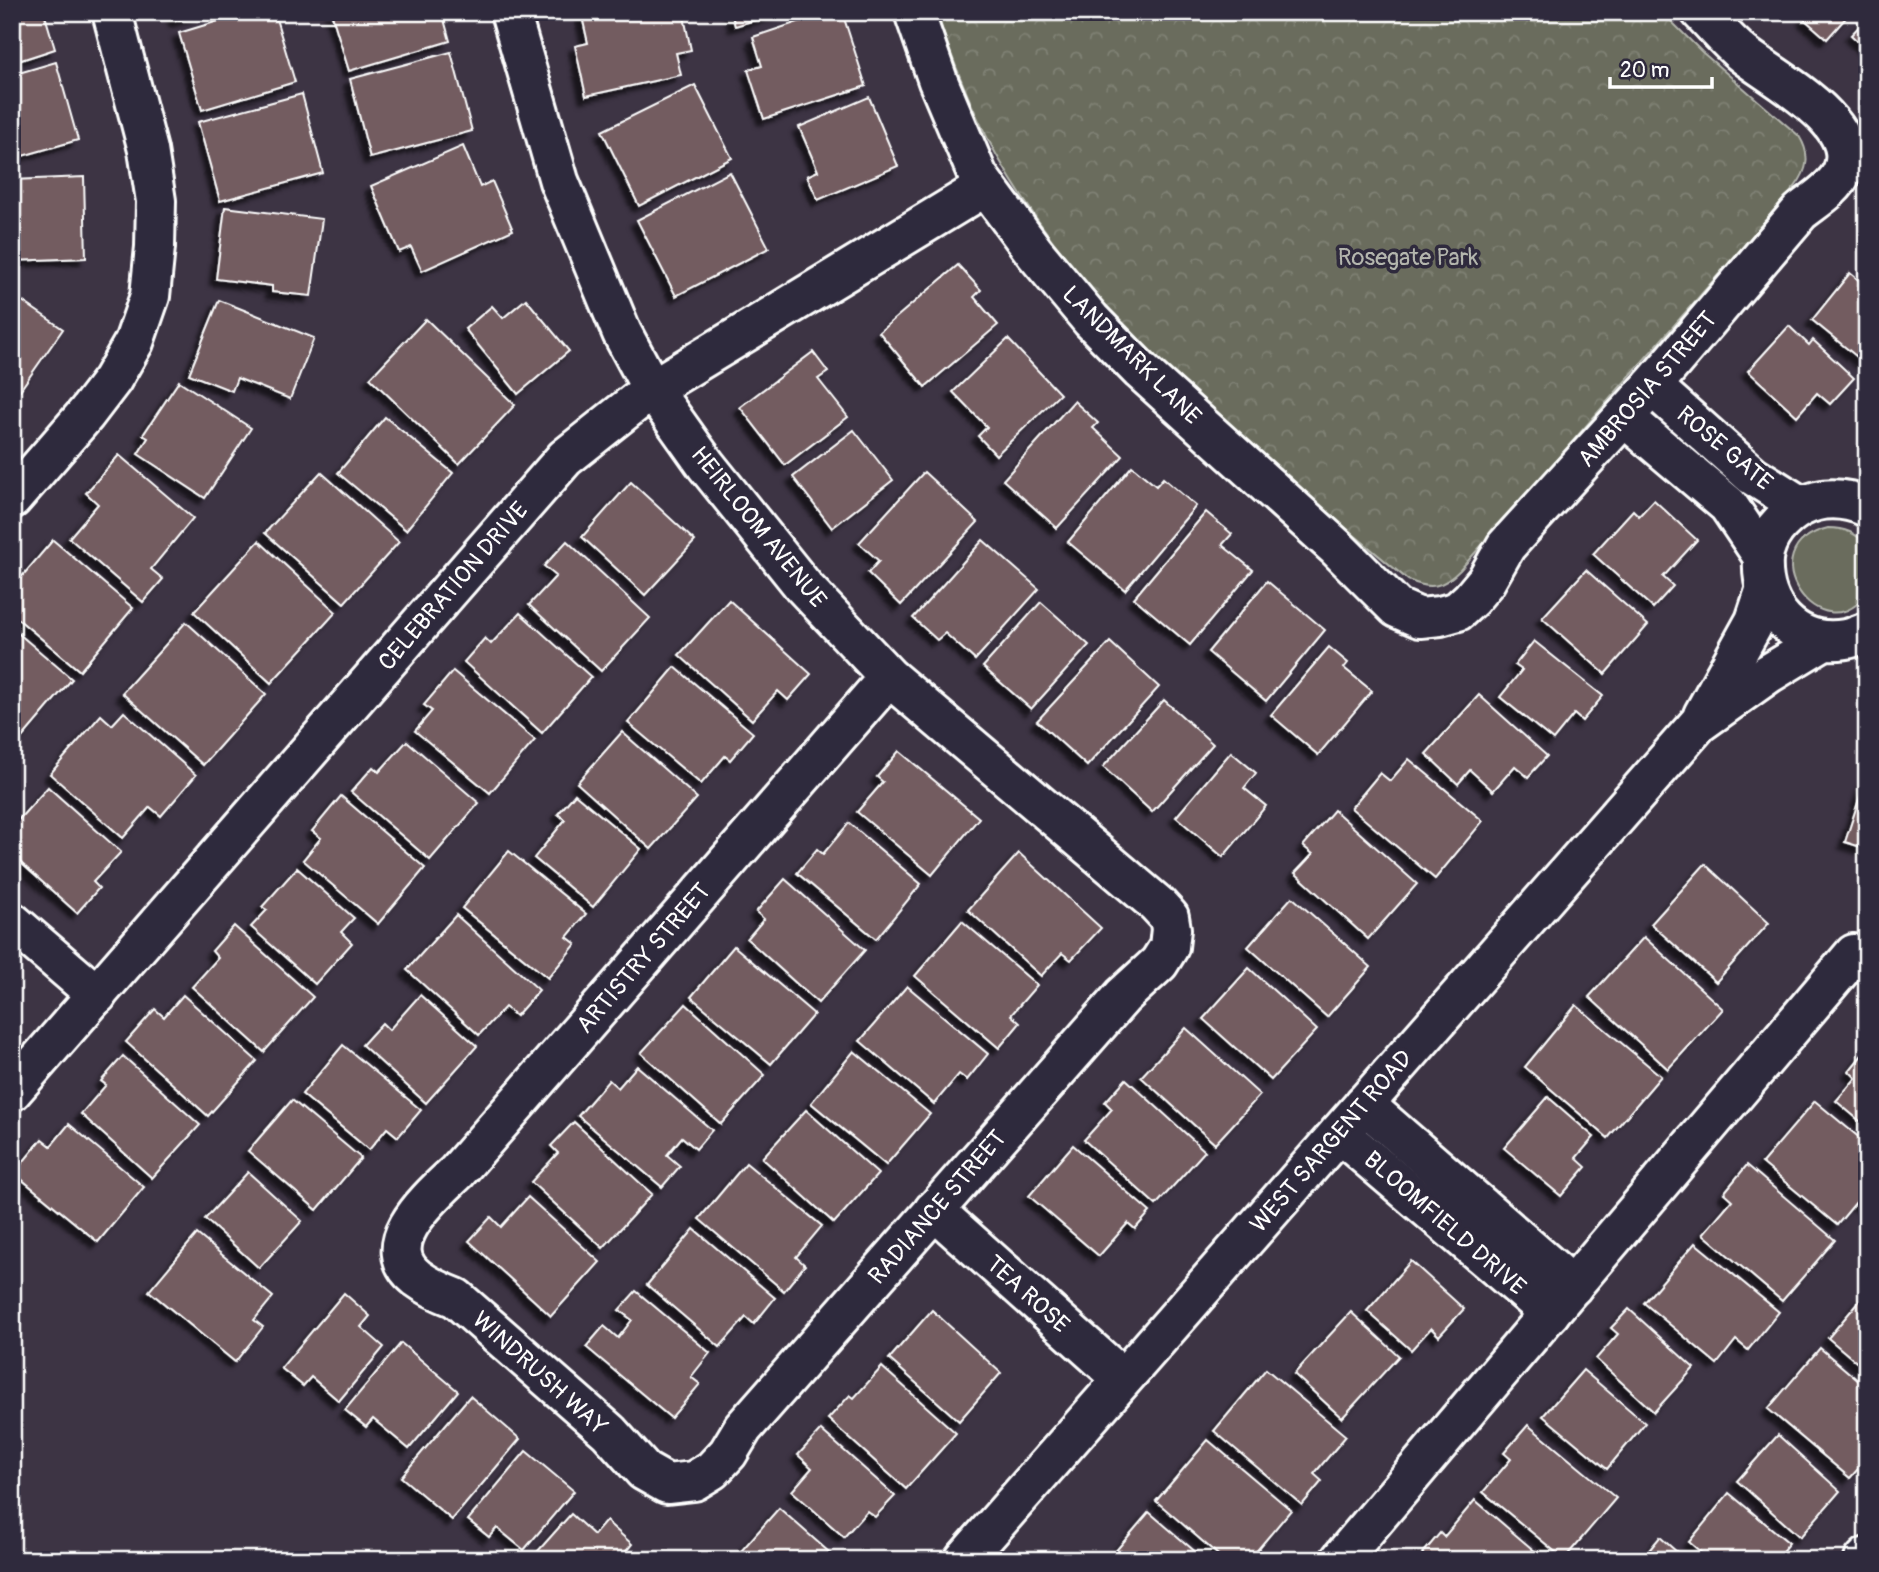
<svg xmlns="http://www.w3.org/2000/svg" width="1879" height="1572" viewBox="0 0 1879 1572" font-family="Pangolin,sans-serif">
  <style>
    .park { fill: url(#park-crowns); stroke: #b4b6ae; stroke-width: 2 }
    .garden { fill: #6a6c5d; stroke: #b4b6ae; stroke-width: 2 }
    .building { fill: #735c61; stroke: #fff; stroke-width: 2; filter: url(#shadow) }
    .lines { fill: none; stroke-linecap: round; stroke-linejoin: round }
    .minor-casing { stroke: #fff; stroke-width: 44 }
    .minor { stroke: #2f2a3d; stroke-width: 38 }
    .labels { text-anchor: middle; stroke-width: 7; stroke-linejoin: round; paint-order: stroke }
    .park-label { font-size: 24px; fill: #b4b6ae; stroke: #2f2a3d }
    .street-label { font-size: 24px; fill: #fff; stroke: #2f2a3d }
  </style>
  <defs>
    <pattern id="park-crowns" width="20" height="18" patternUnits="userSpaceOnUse" patternTransform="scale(1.75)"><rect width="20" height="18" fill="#6a6c5d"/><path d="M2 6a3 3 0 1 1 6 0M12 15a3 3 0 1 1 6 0" fill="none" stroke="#808275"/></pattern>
    <filter id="shadow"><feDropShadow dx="-6" dy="6" stdDeviation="2" flood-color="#0009"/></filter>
  </defs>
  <rect width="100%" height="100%" fill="#3d3444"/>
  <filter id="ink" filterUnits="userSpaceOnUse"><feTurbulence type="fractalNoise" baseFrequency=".0143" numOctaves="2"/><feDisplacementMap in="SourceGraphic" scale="14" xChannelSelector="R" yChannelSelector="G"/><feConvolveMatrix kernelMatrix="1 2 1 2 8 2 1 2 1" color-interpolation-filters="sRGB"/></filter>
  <g filter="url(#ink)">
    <path class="park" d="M936 12H1662L1702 52 1799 136C1811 155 1808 170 1795 187L1460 570C1442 588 1431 590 1408 580 1257 453 1094 329 996 154 971 110 953 60 936 12Z"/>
    <path class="garden" d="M1828 528C1845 528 1856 533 1867 545V593C1822 656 1745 548 1828 528Z"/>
    <g class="building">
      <polygon points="12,12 44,12 55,49 12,63"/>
      <polygon points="173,12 208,12 176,21"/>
      <polygon points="248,12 274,12 295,82 202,110 179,33"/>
      <polygon points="331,12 442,12 450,41 349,71"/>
      <polygon points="581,12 683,12 691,50 676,53 681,75 586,96 575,46 588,43"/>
      <polygon points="731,12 782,12 735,26"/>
      <polygon points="828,12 842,12 866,86 764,119 748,70 762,66 753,37"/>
      <polygon points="1810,12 1851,12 1827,39 1804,19"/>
      <polygon points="1867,18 1867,50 1851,35"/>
      <polygon points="451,52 472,131 370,158 350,79"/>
      <polygon points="56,62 78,140 12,159 12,75"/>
      <polygon points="695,85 732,158 639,206 602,131"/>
      <polygon points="302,94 323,173 220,201 198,122"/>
      <polygon points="869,97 898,166 818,200 807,176 818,171 799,127"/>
      <polygon points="463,146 480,187 492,181 513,230 422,271 411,247 399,252 371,186"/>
      <polygon points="730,172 769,248 676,296 637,220"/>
      <polygon points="84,177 86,258 12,261 12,180"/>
      <polygon points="225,207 322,219 311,296 272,292 272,286 216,279"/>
      <polygon points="958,265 981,290 974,297 998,325 925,387 879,332"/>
      <polygon points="1850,273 1867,287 1867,365 1812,320"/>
      <polygon points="12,294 63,329 16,396 12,394"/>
      <polygon points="526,299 569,351 518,394 465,329 492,306 503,318"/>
      <polygon points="219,300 314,338 290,399 237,378 232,391 189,374"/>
      <polygon points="426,319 515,405 459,464 370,378"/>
      <polygon points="1789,326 1809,345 1813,340 1854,378 1830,404 1817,393 1797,416 1748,371"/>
      <polygon points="1008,339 1060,394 996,455 978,436 987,427 953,392"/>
      <polygon points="813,352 828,372 818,379 848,417 785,465 740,407"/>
      <polygon points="179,381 251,428 205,498 138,454 148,438 143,435"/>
      <polygon points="1074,401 1098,423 1093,428 1123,456 1057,528 1003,480"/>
      <polygon points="385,417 453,473 406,530 338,473"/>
      <polygon points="854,430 893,480 832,528 793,477"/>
      <polygon points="119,455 193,518 151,569 163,579 143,602 69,538 98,504 86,493"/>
      <polygon points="1132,466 1156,486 1163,478 1196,506 1125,590 1068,542"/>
      <polygon points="321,472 399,542 344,603 265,533"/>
      <polygon points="924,472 978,522 901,605 868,573 879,561 859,543"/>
      <polygon points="631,482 695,541 645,595 582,537"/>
      <polygon points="1654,500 1697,540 1663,577 1673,586 1653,608 1593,554 1633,510 1639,516"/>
      <polygon points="1206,512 1232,534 1222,545 1253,570 1190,645 1134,598"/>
      <polygon points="53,540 133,608 80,671 12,614 12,588"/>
      <polygon points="983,540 1039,589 975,660 945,633 937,640 913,618"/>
      <polygon points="259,541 336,612 271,683 194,612"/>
      <polygon points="567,541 650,618 601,671 529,605 556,576 544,566"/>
      <polygon points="1586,570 1648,625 1605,674 1542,618"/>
      <polygon points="1267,581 1325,630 1266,701 1208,652"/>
      <polygon points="729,600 811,674 788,700 778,691 752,720 679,655"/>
      <polygon points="1041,602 1089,645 1031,709 983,667"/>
      <polygon points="520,613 591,677 542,733 464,662 485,638 491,644"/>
      <polygon points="186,622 266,694 203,765 122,693"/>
      <polygon points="12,628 72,679 21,739 12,731"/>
      <polygon points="1534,641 1603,696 1582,721 1574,714 1553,740 1500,697 1522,670 1515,665"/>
      <polygon points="1110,642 1159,687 1087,766 1037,721"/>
      <polygon points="1329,647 1348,663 1344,668 1372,691 1318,755 1271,715"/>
      <polygon points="675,667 753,733 730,760 725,756 701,784 628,723"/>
      <polygon points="453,671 535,740 490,793 415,731 432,711 424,705"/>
      <polygon points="1479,695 1547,756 1528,777 1515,766 1493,791 1470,770 1458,784 1426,754"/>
      <polygon points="1164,700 1213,744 1152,812 1103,767"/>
      <polygon points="124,712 196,775 161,816 150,807 123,838 50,774 101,715 112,725"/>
      <polygon points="622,732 697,798 651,849 577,783"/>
      <polygon points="407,741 479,803 430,860 351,792 373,767 379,772"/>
      <polygon points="899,751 979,818 932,875 857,812 883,782 877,777"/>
      <polygon points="1231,752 1256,773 1244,788 1266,806 1223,857 1176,817"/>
      <polygon points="1409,759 1483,821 1435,879 1351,808 1380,773 1390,781"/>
      <polygon points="1867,775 1867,849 1845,842"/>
      <polygon points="48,787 121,852 93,882 99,888 77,913 12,855 12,827"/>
      <polygon points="575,794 641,849 593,907 534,858 565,820 558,814"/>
      <polygon points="341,796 425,868 378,924 303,860 321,838 312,831"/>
      <polygon points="1334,810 1417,884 1368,939 1295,873 1313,854 1303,846"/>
      <polygon points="849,823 921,884 876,939 797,873 817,849 823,854"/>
      <polygon points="509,851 586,914 567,937 576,944 548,978 462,908"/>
      <polygon points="1019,853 1101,928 1071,960 1062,953 1041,976 968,910"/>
      <polygon points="1705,864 1769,923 1716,982 1651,924"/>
      <polygon points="297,868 354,918 341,932 352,943 315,984 251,927 267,910 262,907"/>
      <polygon points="785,879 865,950 818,1003 747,939 764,919 756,912"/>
      <polygon points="1292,897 1371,967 1327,1017 1248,947"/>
      <polygon points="456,915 539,990 516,1016 505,1007 479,1035 407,970"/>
      <polygon points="962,921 1037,985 1011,1015 1020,1023 999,1048 915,976"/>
      <polygon points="234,926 313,997 264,1052 192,987 218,958 212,951"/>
      <polygon points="1644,937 1723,1009 1668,1069 1589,997"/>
      <polygon points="734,946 814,1014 771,1064 691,997"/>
      <polygon points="1249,968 1317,1030 1271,1080 1203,1019"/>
      <polygon points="907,986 988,1054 967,1080 959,1074 934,1104 860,1041"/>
      <polygon points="183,995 257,1061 208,1116 126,1042 155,1009 164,1017"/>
      <polygon points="420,995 477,1046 426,1103 362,1045 382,1023 389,1030"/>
      <polygon points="686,1004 765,1075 721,1124 641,1053"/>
      <polygon points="1576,1005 1661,1076 1608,1138 1525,1067"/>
      <polygon points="1186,1028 1260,1095 1215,1144 1141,1077"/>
      <polygon points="343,1045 421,1110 398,1137 387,1128 369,1150 302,1094"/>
      <polygon points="1866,1050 1867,1050 1867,1127 1836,1101 1856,1078 1849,1071"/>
      <polygon points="854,1051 930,1114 886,1165 811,1103"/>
      <polygon points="123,1056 200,1125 152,1178 81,1114 106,1085 101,1081"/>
      <polygon points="637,1066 712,1130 696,1149 682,1137 667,1155 680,1166 662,1187 578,1116 609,1080 618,1088"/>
      <polygon points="1126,1079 1205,1151 1156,1205 1084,1140 1112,1109 1105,1102"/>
      <polygon points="1548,1097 1594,1137 1576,1158 1586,1167 1561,1196 1504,1148"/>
      <polygon points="292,1100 361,1158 317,1210 248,1151"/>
      <polygon points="1815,1101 1867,1144 1867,1209 1857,1201 1837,1225 1762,1163"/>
      <polygon points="806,1110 878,1174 834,1223 762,1158"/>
      <polygon points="574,1122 652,1194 603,1248 531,1182 558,1153 551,1146"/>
      <polygon points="69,1124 144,1187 98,1242 14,1173 42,1139 51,1146"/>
      <polygon points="1073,1145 1150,1212 1135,1229 1128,1223 1099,1256 1029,1196"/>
      <polygon points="746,1163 822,1226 796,1257 805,1265 784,1291 699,1219"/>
      <polygon points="1747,1165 1835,1240 1782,1301 1703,1234 1732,1200 1724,1193"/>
      <polygon points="248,1172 302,1221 259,1268 205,1219"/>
      <polygon points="528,1197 600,1262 551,1316 469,1241 491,1217 501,1227"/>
      <polygon points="694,1229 775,1298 754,1324 746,1317 720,1347 647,1285"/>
      <polygon points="197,1234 273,1297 254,1320 263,1327 235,1362 149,1291"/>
      <polygon points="1695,1243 1779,1312 1748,1350 1736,1340 1717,1364 1644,1303"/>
      <polygon points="1411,1261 1464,1309 1439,1336 1431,1328 1411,1350 1367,1311"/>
      <polygon points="636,1291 710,1353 691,1377 700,1384 671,1418 586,1347 604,1326 618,1338 632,1320 619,1310"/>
      <polygon points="1867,1292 1867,1371 1828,1338"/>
      <polygon points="344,1293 370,1316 361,1327 384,1347 339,1401 311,1377 303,1386 281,1368"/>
      <polygon points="1629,1309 1694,1368 1654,1412 1596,1359 1618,1334 1611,1328"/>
      <polygon points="932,1310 1001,1373 959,1421 889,1359"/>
      <polygon points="1351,1312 1399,1356 1342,1418 1294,1374"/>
      <polygon points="401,1343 458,1391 409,1449 373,1419 366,1427 345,1410"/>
      <polygon points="1820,1348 1867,1388 1867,1459 1850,1478 1768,1409"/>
      <polygon points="882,1367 956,1433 906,1489 828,1419 850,1395 854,1398"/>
      <polygon points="1266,1369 1346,1436 1314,1474 1322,1481 1302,1505 1214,1431"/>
      <polygon points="1583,1370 1645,1423 1607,1469 1543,1416"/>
      <polygon points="470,1396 520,1439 452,1520 401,1477"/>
      <polygon points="1528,1425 1616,1498 1564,1559 1483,1492 1511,1459 1504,1453"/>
      <polygon points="821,1430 895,1496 875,1517 867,1511 844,1537 792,1491 812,1468 798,1455"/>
      <polygon points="1778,1435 1840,1491 1800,1537 1737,1481"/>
      <polygon points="1208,1440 1291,1510 1249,1560 1224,1560 1156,1501"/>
      <polygon points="526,1451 574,1491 524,1550 497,1528 489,1537 468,1520"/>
      <polygon points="1729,1493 1789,1543 1775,1560 1710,1560 1689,1542"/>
      <polygon points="1475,1500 1545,1560 1419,1558 1440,1533 1444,1537"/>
      <polygon points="779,1508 838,1560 738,1560 735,1558"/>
      <polygon points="1149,1512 1205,1560 1108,1560"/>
      <polygon points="571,1514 594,1535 606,1521 632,1544 619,1560 530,1560"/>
      <polygon points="1660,1537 1686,1560 1641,1560"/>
    </g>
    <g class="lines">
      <defs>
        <g id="minor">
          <path d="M510 12 559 181 622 333 652 389 706 465 804 587 889 677 1157 904 1169 917 1171 929 1169 947 1159 963 1123 996 743 1428 728 1453 712 1470 694 1481 667 1484 644 1471 609 1432 456 1298C443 1293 429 1287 417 1278 374 1244 432 1196 457 1172L889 677"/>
          <path d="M914 12 938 81 978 176 1035 253 1091 320 1141 371 1337 548 1397 608 1420 618 1440 616 1458 611 1471 599 1486 581 1506 546 1652 386 1800 212C1813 201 1835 189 1842 172 1865 124 1773 78 1743 54 1728 42 1715 26 1701 12"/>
          <polyline points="1652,386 1752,475 1801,506"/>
          <polyline points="1624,417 1728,505 1763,557"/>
          <polyline points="12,499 86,414 112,380 134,342 150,296 155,247 156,201 148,150 112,12"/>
          <path d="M1867 507C1832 492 1799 499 1775 529 1769 537 1764 548 1763 559 1760 608 1795 648 1846 639 1853 638 1860 634 1867 632"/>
          <polyline points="1703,715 1755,621 1765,591"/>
          <polyline points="12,922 97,995"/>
          <polyline points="12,1091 565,458 652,389 985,187"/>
          <polyline points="1364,1104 1573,1286"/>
          <polyline points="1339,1133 1550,1313"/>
          <polyline points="934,1210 1122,1378"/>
          <polyline points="964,1560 1699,723 1768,674 1824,640"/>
          <polyline points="1340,1560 1854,954"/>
          <polyline points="1864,1560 1867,1557"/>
        </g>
      </defs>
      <use href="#minor" class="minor-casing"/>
      <use href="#minor" class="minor"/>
    </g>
  </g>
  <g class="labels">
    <g class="park-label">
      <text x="1408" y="265">Rosegate Park</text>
    </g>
    <g class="street-label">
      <text transform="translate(1132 355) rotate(45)" y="8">LANDMARK LANE</text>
      <text transform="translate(1647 389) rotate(-49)" y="8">AMBROSIA STREET</text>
      <text transform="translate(1725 448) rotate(40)" y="8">ROSE GATE</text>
      <text transform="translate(759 527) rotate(51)" y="8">HEIRLOOM AVENUE</text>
      <text transform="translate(453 586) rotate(-49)" y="8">CELEBRATION DRIVE</text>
      <text transform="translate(643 958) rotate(-49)" y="8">ARTISTRY STREET</text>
      <text transform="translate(1331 1141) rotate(-49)" y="8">WEST SARGENT ROAD</text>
      <text transform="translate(937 1207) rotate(-49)" y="8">RADIANCE STREET</text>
      <text transform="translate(1445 1223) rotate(41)" y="8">BLOOMFIELD DRIVE</text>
      <text transform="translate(1028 1294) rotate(42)" y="8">TEA ROSE</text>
      <text transform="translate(540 1373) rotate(42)" y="8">WINDRUSH WAY</text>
    </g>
  </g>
  <rect width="1879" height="1572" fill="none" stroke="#2f2a3d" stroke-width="42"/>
  <rect x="21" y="21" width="1837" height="1530" fill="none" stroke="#fff" stroke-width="2.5" filter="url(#ink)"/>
  <path d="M1610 77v10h102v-10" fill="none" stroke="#ffffff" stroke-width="3.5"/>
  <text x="1620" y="77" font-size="21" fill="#ffffff" stroke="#2f2a3d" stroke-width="5" paint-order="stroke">20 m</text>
</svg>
